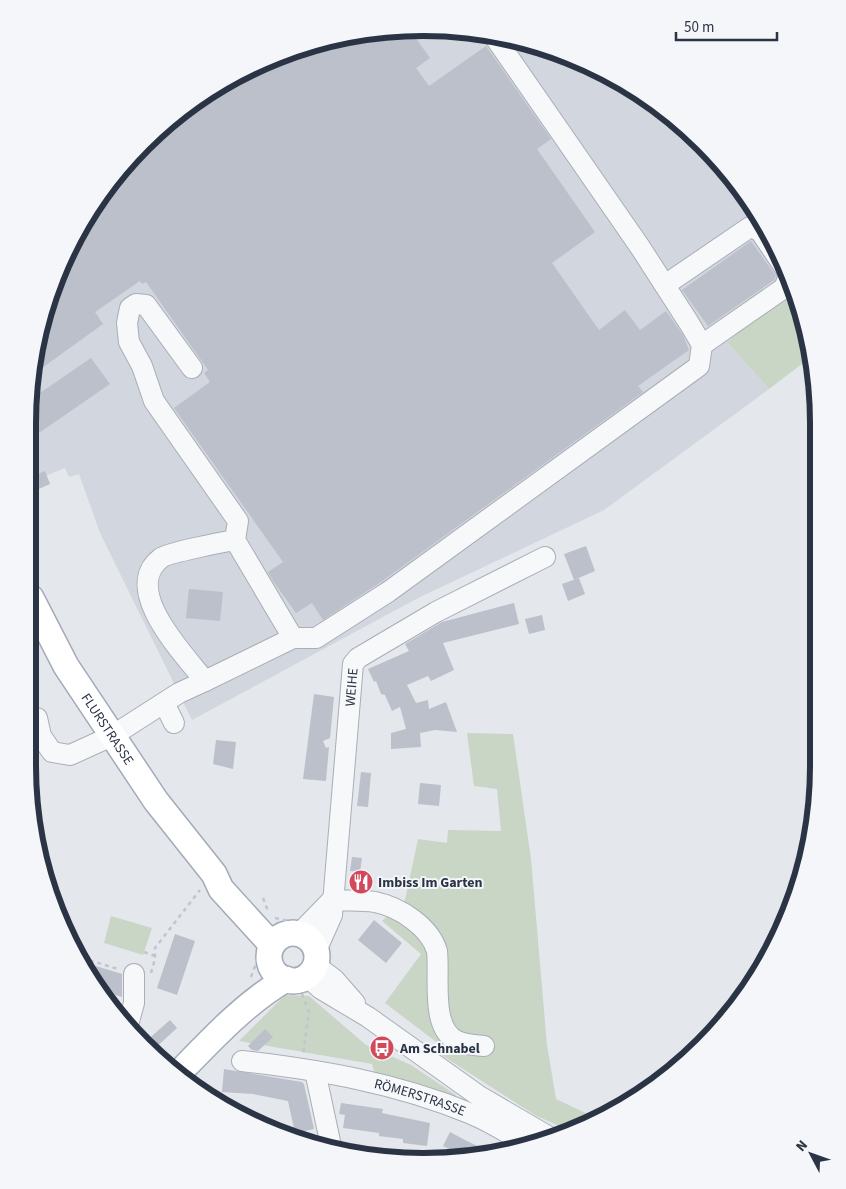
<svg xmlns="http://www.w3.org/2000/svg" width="846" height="1189" viewBox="0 0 846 1189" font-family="'Source Sans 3',sans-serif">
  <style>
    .built { fill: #d2d6de }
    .green { fill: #c9d6c5 }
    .building { fill: #bbc0ca }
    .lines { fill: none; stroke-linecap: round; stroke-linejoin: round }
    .minor-casing { stroke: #a9aeb7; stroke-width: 22 }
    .major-casing { stroke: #a3abb8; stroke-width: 28 }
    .path { stroke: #c2c5cb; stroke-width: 2.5; stroke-dasharray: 4 4; stroke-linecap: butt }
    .minor { stroke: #f7f8fa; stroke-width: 20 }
    .major { stroke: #fff; stroke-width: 25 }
    .labels { text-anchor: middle; stroke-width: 4; stroke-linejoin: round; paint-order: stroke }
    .street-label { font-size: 14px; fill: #2b3445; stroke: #f4f6f9 }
    .poi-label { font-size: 14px; font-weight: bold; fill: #2b3445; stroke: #f4f6f9; text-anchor: start }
    .rim { fill: none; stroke: #2b3445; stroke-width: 6 }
  </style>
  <rect width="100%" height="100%" fill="#e4e7ec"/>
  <polygon class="built" points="449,28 526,41 598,68 664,109 721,162 788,271 792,286 727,342 769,389 604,510 418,598 192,720 100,533 79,474 69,477 65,468 33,481 35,346 81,225 162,125 226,80 296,48 372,31"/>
  <g class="green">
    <polygon points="792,286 811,357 769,389 727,342"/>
    <polygon points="467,733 513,734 531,859 547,1045 556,1099 596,1118 572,1132 535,1115 429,1047 439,1044 385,1003 421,954 382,921 405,900 418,839 447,843 448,830 501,831 497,789 474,786"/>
    <polygon points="111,916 152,928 143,955 104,943"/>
    <polygon points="285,995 309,996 366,1045 411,1065 456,1095 453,1100 375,1075 372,1064 239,1041"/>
  </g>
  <g class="building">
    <polygon points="410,30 430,58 416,68 429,86 486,46 551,139 537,149 595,232 552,263 599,330 625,310 640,330 666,311 683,335 689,350 638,386 643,392 381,582 323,620 312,603 296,613 273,581 268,572 283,562 174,408 210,382 204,373 208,370 146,282 142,284 140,281 95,312 103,324 35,373 35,346 81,225 162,125 226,80 296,48 372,31"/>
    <polygon points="751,241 776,276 774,280 708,326 682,290"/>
    <polygon points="91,358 110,384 33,437 34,397"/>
    <polygon points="45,471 50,484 32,492 33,476"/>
    <polygon points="586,546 595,571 574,580 564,554"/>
    <polygon points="579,578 585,594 568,601 562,584"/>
    <polygon points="189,589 223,592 220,621 186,618"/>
    <polygon points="514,603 519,624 443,643 454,670 431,681 428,676 407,685 416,703 428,700 429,709 446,702 457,732 435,730 420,733 421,747 391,749 391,733 406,729 400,707 392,711 385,695 381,694 376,681 374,682 368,669 409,651 405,644 442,622"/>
    <polygon points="542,615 545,630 529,634 525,619"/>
    <polygon points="314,694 334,697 330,738 323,741 326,748 329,747 326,781 303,779"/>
    <polygon points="216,740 236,742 233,769 213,764"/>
    <polygon points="361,772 371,773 368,807 357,806"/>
    <polygon points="420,783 441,785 439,806 418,804"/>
    <polygon points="352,857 362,858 360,872 350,871"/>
    <polygon points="353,875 371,877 370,889 352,887"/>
    <polygon points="374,920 402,943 386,963 358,940"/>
    <polygon points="175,934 195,941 177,995 157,988"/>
    <polygon points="83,962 122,974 122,997 97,989"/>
    <polygon points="170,1020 177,1028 152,1051 144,1043"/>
    <polygon points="265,1029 273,1037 258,1051 252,1050 248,1046"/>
    <polygon points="224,1069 302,1082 304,1084 314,1129 295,1133 288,1101 253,1094 222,1092"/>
    <polygon points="341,1103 383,1109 382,1113 430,1123 427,1146 403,1143 403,1139 379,1136 379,1133 343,1128 345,1115 339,1114"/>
    <polygon points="450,1132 467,1141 492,1153 468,1158 443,1146"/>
  </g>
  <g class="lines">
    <defs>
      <g id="minor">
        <polyline points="665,285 750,227 760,231 789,274"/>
        <polyline points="702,345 784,288 789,276"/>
        <polyline points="192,368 146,305 136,304 130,308 127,323 129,342 142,366 154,401 238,521 235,540 293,638"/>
        <path d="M205 681C184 654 120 589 161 558 167 553 223 542 235 540"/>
        <polyline points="164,703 174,723"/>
        <polyline points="37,718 41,736 52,752 70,755 112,736 179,693 205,681 293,638 316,638 388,592 699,366 702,345 689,323 640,247 494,36"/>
        <path d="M332 900C346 901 362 900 375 902 400 907 430 927 437 951 440 977 430 1028 457 1041 465 1045 475 1045 484 1046"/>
        <polyline points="299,934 332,900"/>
        <path id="s1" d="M316 951 332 915 353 664 358 658 436 612 545 557"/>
        <polyline points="315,965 334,979 355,1003"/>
        <polyline points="306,976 321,989 368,1017 479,1096 551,1138"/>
        <polyline points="128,1025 134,1003 134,974"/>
        <path id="s2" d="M242 1061C321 1070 396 1083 469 1113 487 1120 504 1131 520 1140"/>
        <polyline points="315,1071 331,1146"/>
      </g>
      <g id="major">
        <path id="s3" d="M31 598 66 666 156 801 214 874 221 889 272 945"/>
        <circle cx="293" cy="957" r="24"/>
        <path d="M178 1074C211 1040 245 1003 286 979"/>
      </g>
    </defs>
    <use href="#minor" class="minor-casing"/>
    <use href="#major" class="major-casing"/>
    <g class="path">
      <polyline points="263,898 268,911"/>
      <polyline points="275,918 289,921"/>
      <polyline points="144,952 155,956"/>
      <polyline points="82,958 118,969"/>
      <polyline points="151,973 155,959 155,948 200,890"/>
      <polyline points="251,977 258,958"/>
      <polyline points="302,994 309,1012 303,1054"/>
    </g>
    <use href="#minor" class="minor"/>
    <use href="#major" class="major"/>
  </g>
  <defs>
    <symbol id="restaurant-disc" viewBox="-11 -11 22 22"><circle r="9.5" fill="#d1495b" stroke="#f4f6f9"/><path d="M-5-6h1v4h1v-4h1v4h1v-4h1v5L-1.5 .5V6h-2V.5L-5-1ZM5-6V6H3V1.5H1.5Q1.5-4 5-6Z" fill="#fff"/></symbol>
    <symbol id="bus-disc" viewBox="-11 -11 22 22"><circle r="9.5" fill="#d1495b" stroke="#f4f6f9"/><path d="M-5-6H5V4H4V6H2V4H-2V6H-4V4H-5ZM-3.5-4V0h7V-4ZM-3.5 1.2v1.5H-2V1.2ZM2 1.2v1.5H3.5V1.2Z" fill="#fff"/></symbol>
  </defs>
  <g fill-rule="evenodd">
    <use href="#restaurant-disc" x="347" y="868" width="28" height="28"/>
    <use href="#bus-disc" x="368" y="1034" width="28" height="28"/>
  </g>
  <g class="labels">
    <g class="street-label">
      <text dy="5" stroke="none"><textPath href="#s1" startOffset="268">WEIHE</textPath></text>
      <text dy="5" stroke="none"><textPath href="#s3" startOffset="152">FLURSTRASSE</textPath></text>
      <text dy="5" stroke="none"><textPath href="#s2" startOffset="182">RÖMERSTRASSE</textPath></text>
    </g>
    <g class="poi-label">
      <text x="378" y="887">Imbiss Im Garten</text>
      <text x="400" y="1053">Am Schnabel</text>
    </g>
  </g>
  <path d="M0 0H846V1189H0ZM423 36H423A387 387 0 0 1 810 423V766A387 387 0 0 1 423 1153H423A387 387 0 0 1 36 766V423A387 387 0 0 1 423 36Z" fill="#f4f6f9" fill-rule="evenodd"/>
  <path class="rim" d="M423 36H423A387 387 0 0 1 810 423V766A387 387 0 0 1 423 1153H423A387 387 0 0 1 36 766V423A387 387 0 0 1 423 36Z"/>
  <g transform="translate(811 1154) rotate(311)" stroke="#f4f6f9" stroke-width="4" paint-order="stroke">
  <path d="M0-4L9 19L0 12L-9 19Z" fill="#2b3445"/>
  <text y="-8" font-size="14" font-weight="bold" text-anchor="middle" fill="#2b3445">N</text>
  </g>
  <path d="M676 32v8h101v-8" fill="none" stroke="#2b3445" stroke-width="2.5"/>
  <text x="684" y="32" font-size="15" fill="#2b3445" stroke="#f4f6f9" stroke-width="4" paint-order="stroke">50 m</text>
</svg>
